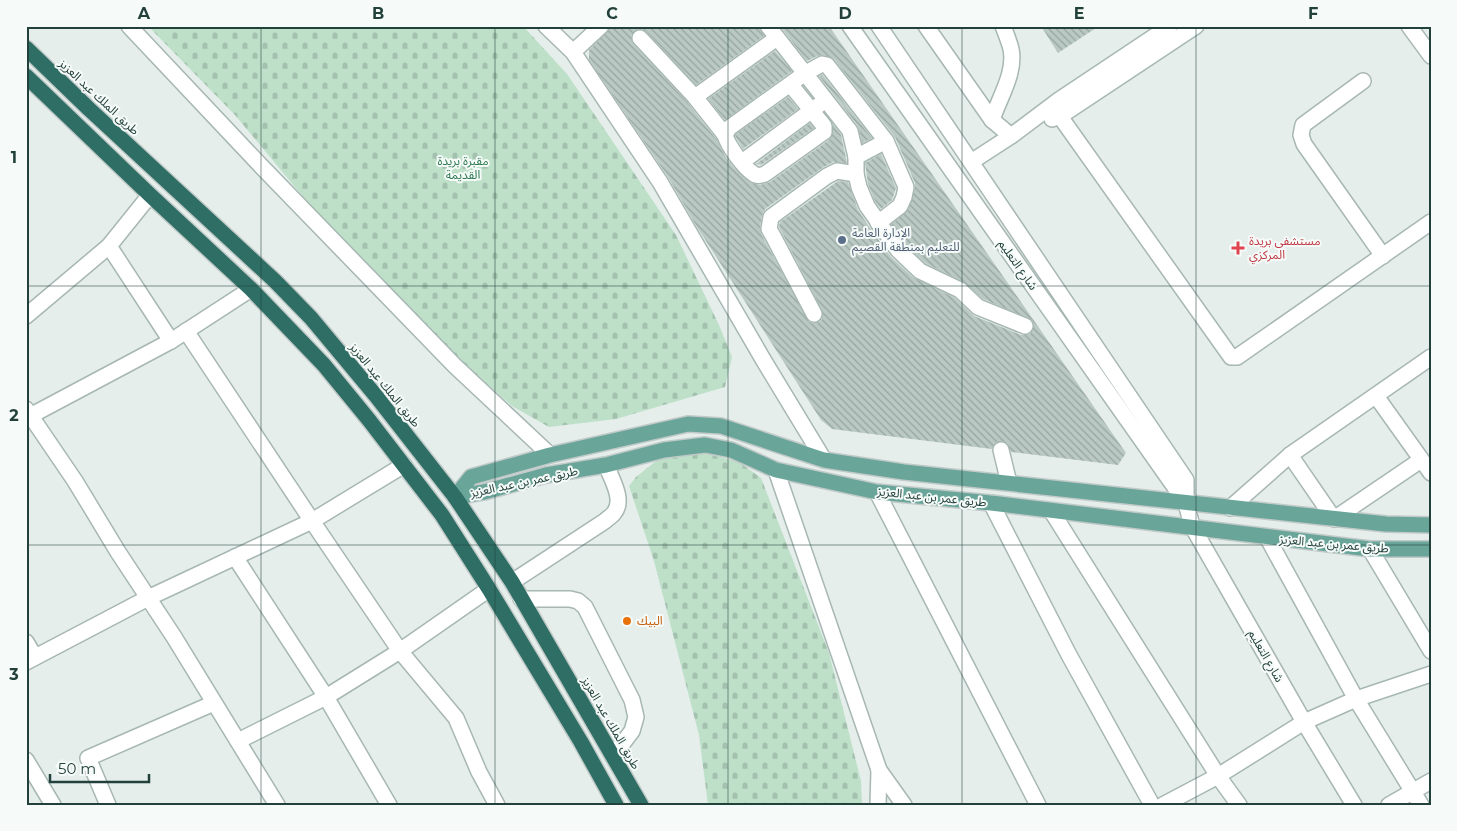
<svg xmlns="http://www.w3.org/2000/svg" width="1457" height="831" viewBox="0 0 1457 831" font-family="Montserrat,'Noto Sans Arabic',sans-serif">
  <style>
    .cemetery { fill: url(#cemetery-stones) }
    .building { fill: url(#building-back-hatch) }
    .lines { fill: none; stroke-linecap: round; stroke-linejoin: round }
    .minor-casing { stroke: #a7b7b3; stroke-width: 18 }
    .major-casing { stroke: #c1cac8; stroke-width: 18 }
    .highway-casing { stroke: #c1cac8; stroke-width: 18 }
    .minor { stroke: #fff; stroke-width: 15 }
    .major { stroke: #69a599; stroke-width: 15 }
    .highway { stroke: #2e6e65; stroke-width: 15 }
    .grid { fill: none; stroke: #23413b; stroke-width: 1; stroke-opacity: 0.55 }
    .service-dot { fill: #5c6f8a; stroke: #f6fbf9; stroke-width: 2 }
    .health-dot { fill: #e0444e; stroke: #f6fbf9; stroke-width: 2 }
    .food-dot { fill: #e8710a; stroke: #f6fbf9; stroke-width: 2 }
    .labels { text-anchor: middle; stroke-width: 4; stroke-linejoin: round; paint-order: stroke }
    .street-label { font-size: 12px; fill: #23413b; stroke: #f6fbf9 }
    .park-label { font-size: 12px; fill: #2c794f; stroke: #f6fbf9 }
    .service-label { font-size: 12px; fill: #4e5e75; stroke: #f6fbf9; text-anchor: start }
    .health-label { font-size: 12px; fill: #be3a42; stroke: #f6fbf9; text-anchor: start }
    .food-label { font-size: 12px; fill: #c56008; stroke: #f6fbf9; text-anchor: start }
    .neatline { fill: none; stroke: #23413b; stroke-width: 2 }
    .grid-label { font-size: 16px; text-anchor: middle; font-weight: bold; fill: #23413b }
  </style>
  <defs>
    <pattern id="cemetery-stones" width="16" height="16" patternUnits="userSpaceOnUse" patternTransform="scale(1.25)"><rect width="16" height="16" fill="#bee0c9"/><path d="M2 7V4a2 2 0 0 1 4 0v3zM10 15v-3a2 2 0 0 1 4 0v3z" fill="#a3c1ae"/></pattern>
    <pattern id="building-back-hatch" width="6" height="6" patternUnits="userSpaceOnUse" patternTransform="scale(1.25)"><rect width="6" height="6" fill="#bac9c4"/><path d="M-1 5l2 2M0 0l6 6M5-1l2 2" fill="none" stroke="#97a5a0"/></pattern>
  </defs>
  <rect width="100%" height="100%" fill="#e5eeeb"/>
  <g class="cemetery">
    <polygon points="148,26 523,26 567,74 676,235 719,325 732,357 725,387 616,419 549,427 512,406 413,319 304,198 235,115"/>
    <polygon points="700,452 739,462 761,478 829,653 861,781 862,805 708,805 699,735 654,561 629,486 636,477 661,457"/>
  </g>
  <g class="building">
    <polygon points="612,26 759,26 764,36 696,85 646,31 642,29 637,29 631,36 633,44 688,103 717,140 725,156 734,168 751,183 760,185 770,182 829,140 833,132 833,124 841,135 847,163 833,162 822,168 765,209 762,215 760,227 761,234 809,322 813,323 819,322 822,319 822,310 779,227 780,222 838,181 848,182 858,210 870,228 891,257 914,278 955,298 974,316 1021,335 1030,334 1034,325 1032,320 983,299 964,282 925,263 905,244 891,224 908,210 915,188 915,183 895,137 834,59 823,55 817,56 807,61 780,26 829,26 1126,453 1118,465 1011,452 1008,444 1003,441 995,443 992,449 832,429 821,420 697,227 668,177 589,60 589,50"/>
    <polygon points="1041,26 1099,26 1058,53"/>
    <polygon points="775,51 792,71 725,120 708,99"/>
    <polygon points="822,74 872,138 862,143 858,126 819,76"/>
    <polygon points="788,97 798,109 743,149 735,136 736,134"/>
    <polygon points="810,123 814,128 761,165 756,164"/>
    <polygon points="881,154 896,188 892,200 881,209 875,201 868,184 865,163"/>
  </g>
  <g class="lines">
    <defs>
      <g id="minor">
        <polyline points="129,26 262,167 455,366 550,455"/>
        <polyline points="546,26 573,52 660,182 764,361 824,460"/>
        <polyline points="768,26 850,131 856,157 856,174 859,187 867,206 898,250 920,271 960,290 978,307 1025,326"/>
        <polyline points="850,26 1186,503"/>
        <polyline points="879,26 1186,480 1186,503 1192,526 1304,722 1354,805"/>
        <polyline points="926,26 992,120 1011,136"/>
        <polyline points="1409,26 1431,56"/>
        <polyline points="640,38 695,97 725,135"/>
        <polyline points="573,52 601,26"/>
        <polyline points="1363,81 1303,125 1301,135 1304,144 1383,256"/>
        <path d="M790 84 824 126V132L765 174C761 175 757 177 754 174 744 168 728 146 725 135L729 128 804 74 822 64 827 65 886 141 856 157"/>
        <polyline points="695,97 777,38"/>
        <polyline points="1059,115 1231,357 1237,357 1431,222"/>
        <polyline points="1052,119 1068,111 1196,26"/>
        <path d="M992 120C999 98 1016 73 1011 49 1009 41 1006 34 1003 26"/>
        <polyline points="742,162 819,105"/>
        <polyline points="971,162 1011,136 1059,100 1170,26"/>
        <polyline points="878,223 900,206 904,197 906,187 886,141"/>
        <polyline points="109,246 171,341"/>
        <polyline points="814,314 773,236 769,229 771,217 827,176 837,171 856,174"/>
        <polyline points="26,316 109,246 150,195"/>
        <polyline points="186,331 312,521 400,651 456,718 479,772 497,805"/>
        <polyline points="1376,396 1431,473"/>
        <polyline points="26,409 75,481 118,552 174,637 277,805"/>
        <polyline points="30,416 171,341 251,289"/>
        <polyline points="1001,450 1009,483"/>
        <polyline points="1290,455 1334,519 1421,460"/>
        <polyline points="776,470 879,770 904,805"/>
        <polyline points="877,492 1038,805"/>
        <polyline points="991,503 1069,655 1152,805"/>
        <polyline points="1230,508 1290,455 1431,357"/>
        <polyline points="1052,512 1218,776 1239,805"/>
        <polyline points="1267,537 1356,699 1421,805"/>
        <polyline points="1370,549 1431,651"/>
        <polyline points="235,557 326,697 389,805"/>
        <path d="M512 582 605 521C608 518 612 516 614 513 625 500 611 478 606 465"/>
        <polyline points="521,599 570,599 578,601 585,607 632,700 636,717 632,731 613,756"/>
        <polyline points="26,642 35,657"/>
        <polyline points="26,662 148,598 312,521 404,465"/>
        <polyline points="238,741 326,697 400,651 489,589"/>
        <polyline points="26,760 53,805"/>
        <polyline points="108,805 88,758 214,703"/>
        <polyline points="878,805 879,770"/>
        <polyline points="1163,805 1218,776 1304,722 1356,699 1431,674"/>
        <polyline points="1389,805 1431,781"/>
      </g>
      <g id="major">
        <polyline points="455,497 471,477 550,455 688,424 721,426 824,460 904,472 1386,524 1431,525"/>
        <polyline points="455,497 484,492 546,475 606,465 664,450 705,445 731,450 776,470 877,492 991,503 1370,549 1431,549"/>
      </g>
      <g id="highway">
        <polyline points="26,48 89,109 275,281 311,318 376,396 455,497 512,582 641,805"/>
        <polyline points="26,76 150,195 251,289 324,365 369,420 442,515 489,589 581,742 616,805"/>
      </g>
    </defs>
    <use href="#minor" class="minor-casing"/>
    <use href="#major" class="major-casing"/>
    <use href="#highway" class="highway-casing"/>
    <use href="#minor" class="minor"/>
    <use href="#major" class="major"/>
    <use href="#highway" class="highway"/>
  </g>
  <path class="grid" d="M261 26V805M495 26V805M728 26V805M962 26V805M1196 26V805M26 286H1431M26 545H1431"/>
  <circle class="service-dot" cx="842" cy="240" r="5"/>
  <path class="health-dot" d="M1235.5 240.5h5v5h5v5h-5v5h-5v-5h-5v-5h5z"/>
  <circle class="food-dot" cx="627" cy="621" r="5"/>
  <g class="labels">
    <g class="street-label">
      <text transform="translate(99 97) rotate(43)" y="4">طريق الملك عبد العزيز</text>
      <text transform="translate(1018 265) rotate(55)" y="4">شارع التعليم</text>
      <text transform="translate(385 385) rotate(51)" y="4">طريق الملك عبد العزيز</text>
      <text transform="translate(524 482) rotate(-12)" y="4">طريق عمر بن عبد العزيز</text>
      <text transform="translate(932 497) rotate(6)" y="4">طريق عمر بن عبد العزيز</text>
      <text transform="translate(1334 544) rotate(5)" y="4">طريق عمر بن عبد العزيز</text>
      <text transform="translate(1266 656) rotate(60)" y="4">شارع التعليم</text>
      <text transform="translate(611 723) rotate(60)" y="4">طريق الملك عبد العزيز</text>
    </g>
    <g class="park-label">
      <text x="463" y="165">مقبرة بريدة<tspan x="463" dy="14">القديمة</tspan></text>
    </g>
    <g class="service-label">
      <text x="852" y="237">الإدارة العامة<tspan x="852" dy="14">للتعليم بمنطقة القصيم</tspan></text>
    </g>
    <g class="health-label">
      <text x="1249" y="245">مستشفى بريدة<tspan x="1249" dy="14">المركزي</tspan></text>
    </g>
    <g class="food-label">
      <text x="637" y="625">البيك</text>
    </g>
  </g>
  <rect width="1457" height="831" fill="none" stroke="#f6fbf9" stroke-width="55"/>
  <path d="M50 774v8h99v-8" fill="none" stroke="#23413b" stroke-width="2.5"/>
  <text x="58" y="774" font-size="15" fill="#23413b" stroke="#f6fbf9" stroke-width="4" paint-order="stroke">50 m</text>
  <rect x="28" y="28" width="1402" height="776" class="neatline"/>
  <g class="grid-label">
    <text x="144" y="19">A</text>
    <text x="378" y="19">B</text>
    <text x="612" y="19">C</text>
    <text x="845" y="19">D</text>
    <text x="1079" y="19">E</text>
    <text x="1313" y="19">F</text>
    <text x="14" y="163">1</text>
    <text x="14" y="421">2</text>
    <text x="14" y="680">3</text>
  </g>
</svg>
